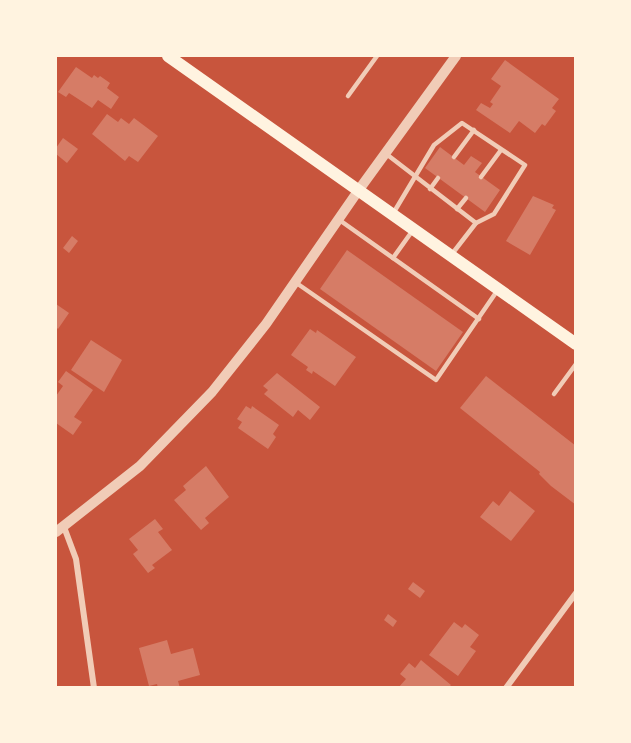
<svg xmlns="http://www.w3.org/2000/svg" width="631" height="743" viewBox="0 0 631 743" font-family="Figtree,sans-serif">
  <style>
    .building { fill: #d67c66 }
    .lines { fill: none; stroke-linecap: round; stroke-linejoin: round }
    .service { stroke: #f1ccb7; stroke-width: 4.5 }
    .minor { stroke: #f1ccb7; stroke-width: 6 }
    .tertiary { stroke: #f1ccb7; stroke-width: 10 }
    .secondary { stroke: #fff3e0; stroke-width: 12 }
  </style>
  <rect width="100%" height="100%" fill="#c8553d"/>
  <g class="building">
    <polygon points="505,60 559,99 552,108 556,111 545,126 542,124 535,133 519,121 510,133 476,110 481,103 490,108 493,104 490,102 501,86 491,79"/>
    <polygon points="76,67 92,78 94,75 98,78 100,76 110,83 107,88 119,97 111,109 98,100 92,108 69,93 66,97 58,92"/>
    <polygon points="107,114 118,122 121,118 129,124 134,118 158,136 138,162 129,156 125,161 92,134"/>
    <polygon points="63,138 78,149 67,163 56,154 56,148"/>
    <polygon points="440,147 464,165 471,156 482,163 475,172 500,190 485,212 425,168"/>
    <polygon points="533,196 554,205 552,208 556,210 530,255 506,241"/>
    <polygon points="72,236 78,241 69,253 63,248"/>
    <polygon points="347,250 463,332 436,371 320,289"/>
    <polygon points="56,304 69,313 58,329 56,327"/>
    <polygon points="310,329 316,333 317,330 356,357 335,386 313,371 312,374 306,370 308,367 291,355"/>
    <polygon points="91,340 122,360 104,392 71,370"/>
    <polygon points="66,371 93,390 74,417 82,422 73,435 56,423 56,396 63,386 58,382"/>
    <polygon points="277,373 320,407 310,420 298,410 293,417 264,394 268,390 263,386"/>
    <polygon points="486,376 576,446 576,505 551,486 539,474 540,472 460,408"/>
    <polygon points="246,406 251,409 252,406 279,425 273,434 276,437 268,449 238,428 242,422 237,419"/>
    <polygon points="206,466 229,497 205,518 209,523 201,530 174,500 186,490 183,486"/>
    <polygon points="510,491 535,511 511,541 480,517 493,501 499,506"/>
    <polygon points="155,519 163,529 158,532 172,550 152,565 155,568 148,573 133,554 138,550 129,539"/>
    <polygon points="413,582 425,591 420,598 408,589"/>
    <polygon points="388,614 397,621 393,627 384,620"/>
    <polygon points="454,622 462,628 465,624 479,635 470,647 476,651 458,676 429,655"/>
    <polygon points="167,640 171,654 193,648 200,675 178,681 180,688 158,688 157,684 149,686 139,648"/>
    <polygon points="421,660 451,685 448,688 398,688 406,679 400,674 409,663 415,668"/>
  </g>
  <g class="lines">
    <g class="service">
      <polyline points="348,96 377,56"/>
      <polyline points="385,153 476,223 452,254"/>
      <polyline points="454,157 474,130"/>
      <polyline points="481,177 501,150"/>
      <polyline points="430,189 438,178"/>
      <polyline points="457,209 466,198"/>
      <polyline points="394,212 434,145 462,123 525,165 494,214 476,223"/>
      <polyline points="338,219 479,319"/>
      <polyline points="393,258 413,230"/>
      <polyline points="295,282 436,380 497,291"/>
      <polyline points="554,394 576,364"/>
    </g>
    <g class="minor">
      <polyline points="64,527 76,559 94,688"/>
      <polyline points="506,688 576,593"/>
    </g>
    <polyline class="tertiary" points="56,532 140,466 212,392 266,324 358,191 456,56"/>
    <polyline class="secondary" points="168,56 576,344"/>
  </g>
  <rect width="631" height="743" fill="none" stroke="#fff3e0" stroke-width="114"/>
</svg>
